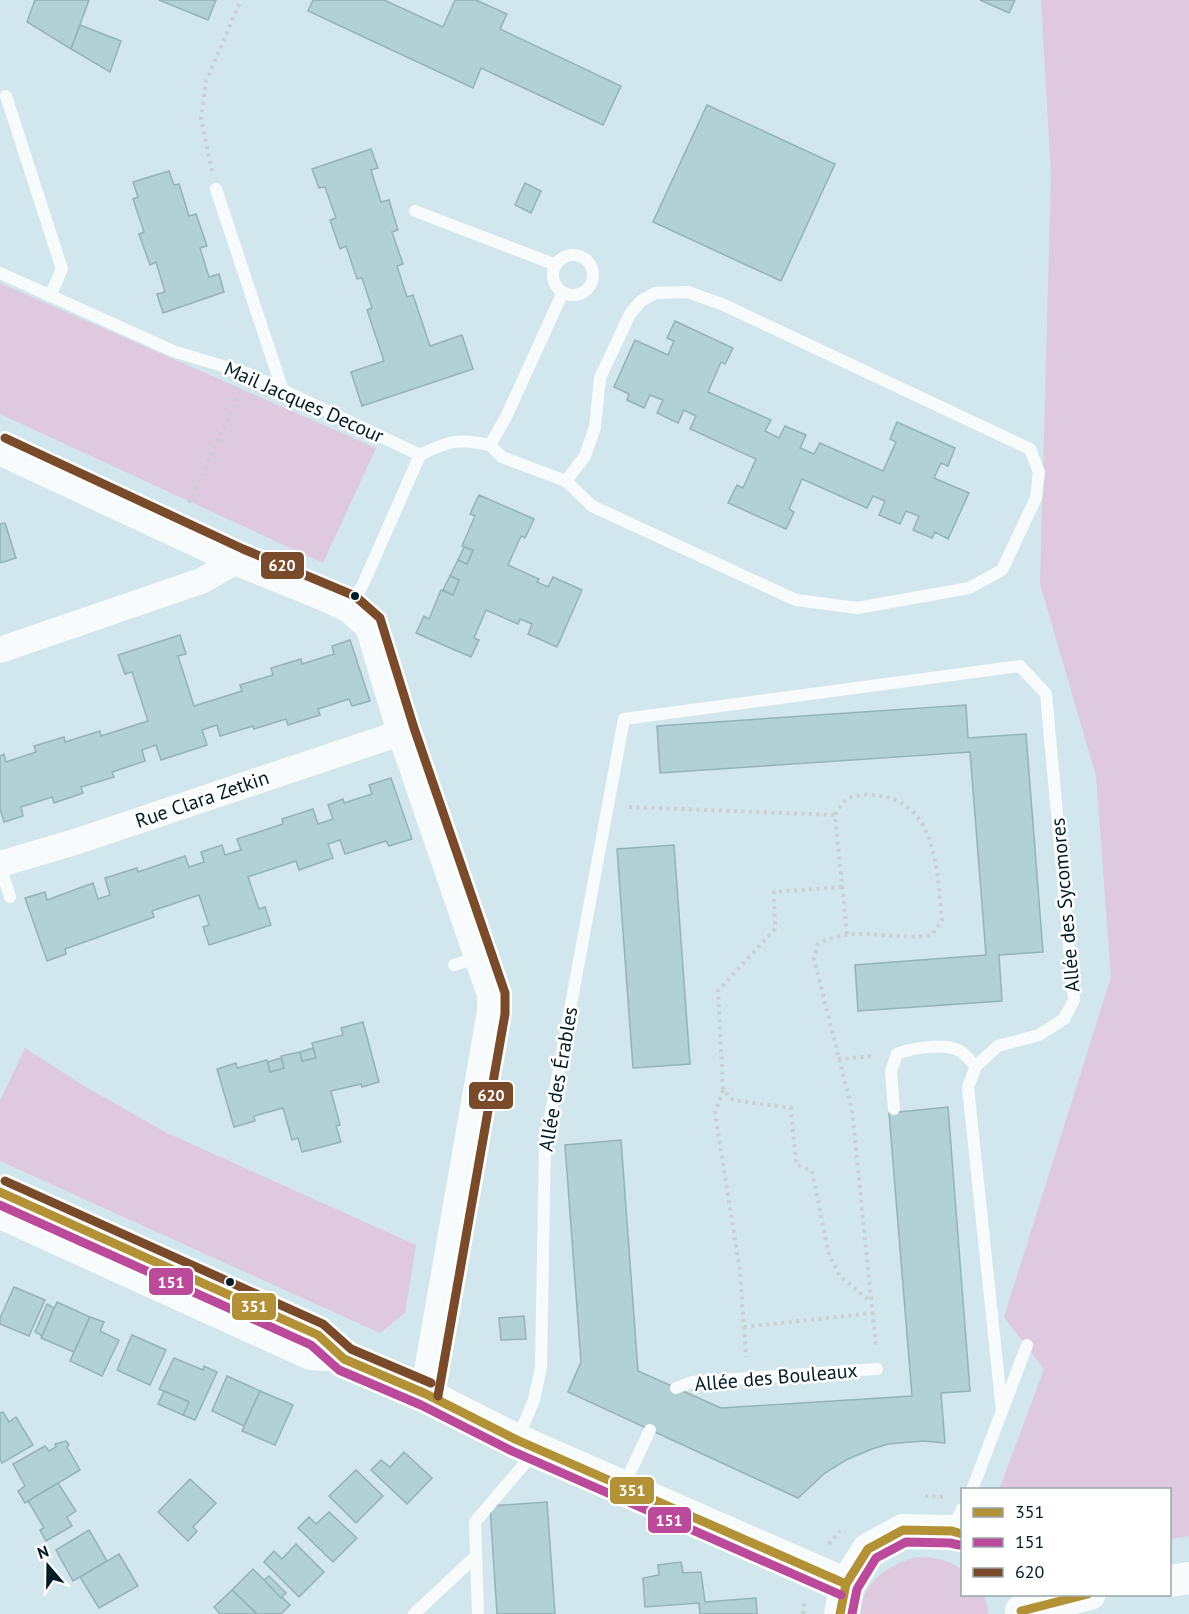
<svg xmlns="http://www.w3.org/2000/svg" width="1189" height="1614" viewBox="0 0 1189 1614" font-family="'PT Sans',sans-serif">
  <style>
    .green { fill: #dec9de }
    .building { fill: #b2d1d6; stroke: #93b3b9; stroke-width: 1.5 }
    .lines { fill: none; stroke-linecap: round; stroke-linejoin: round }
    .path { stroke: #c9cfd2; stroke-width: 4; stroke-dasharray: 3 4.5; stroke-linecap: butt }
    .service { stroke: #f8fbfc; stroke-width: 12 }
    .minor { stroke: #f8fbfc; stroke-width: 26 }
    .tertiary { stroke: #f8fbfc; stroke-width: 32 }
    .bus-1-casing { stroke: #fff; stroke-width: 14 }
    .bus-2-casing { stroke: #fff; stroke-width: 14 }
    .bus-3-casing { stroke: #fff; stroke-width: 14 }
    .bus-1 { stroke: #b39237; stroke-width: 9 }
    .bus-2 { stroke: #bb4a9b; stroke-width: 9 }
    .bus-3 { stroke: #7a4b2a; stroke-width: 9 }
    .bus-dot { fill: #001c26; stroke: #fff; stroke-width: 2 }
    .labels { text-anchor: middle; stroke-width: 5; stroke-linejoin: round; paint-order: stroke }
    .street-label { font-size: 20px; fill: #001c26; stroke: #fff }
    .line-badge { stroke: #fff; stroke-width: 2 }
    .badge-label { font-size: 16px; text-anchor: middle; font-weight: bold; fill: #fff }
  </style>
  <rect width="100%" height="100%" fill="#d2e6ee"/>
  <g class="green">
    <polygon points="1041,0 1189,0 1189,1536 1170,1539 1170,1490 999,1490 1044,1369 1004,1317 1111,977 1096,776 1040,584 1051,174"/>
    <polygon points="0,283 376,448 323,563 0,414"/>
    <polygon points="25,1048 84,1086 167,1133 416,1245 405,1313 380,1333 0,1161 0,1101"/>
    <path d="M918 1557C935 1557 947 1560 962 1569V1594L984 1595 989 1614H861C860 1582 891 1563 918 1557Z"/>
  </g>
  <g class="building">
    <polygon points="35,0 89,0 71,49 27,22"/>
    <polygon points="159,0 216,0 208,20"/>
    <polygon points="313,0 384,0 443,27 455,0 476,0 507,14 500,29 621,86 603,125 481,68 473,88 308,11"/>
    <polygon points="980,0 1015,0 1009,13"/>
    <polygon points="80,25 121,41 110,72 71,49"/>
    <polygon points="707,105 835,164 781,281 653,222"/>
    <polygon points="371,149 378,168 371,170 381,202 389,200 398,230 392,232 403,264 397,266 407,297 413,295 430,346 462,335 473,369 362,406 351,372 384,361 367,310 372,308 362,278 357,279 346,246 340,249 330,220 336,218 325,187 319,188 312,169"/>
    <polygon points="169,171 174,185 179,184 189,216 196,214 207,246 200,248 209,277 219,274 224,292 163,313 157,294 165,292 156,262 150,265 139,234 144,232 133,199 138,197 133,182"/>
    <polygon points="525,183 541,191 531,213 515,205"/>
    <polygon points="675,321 733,348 725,364 721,362 708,392 771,420 765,431 779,438 785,426 806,435 800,448 814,454 820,443 883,471 896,442 890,439 897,422 955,448 948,466 941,463 934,478 969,493 948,539 935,532 932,538 913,530 919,516 906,511 900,524 879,515 885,501 873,496 867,508 802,479 789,509 794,512 786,529 728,503 737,485 743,488 756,459 690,429 696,416 684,410 678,423 657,413 663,400 650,395 644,408 627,400 629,394 614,387 635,340 668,355 674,341 667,338"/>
    <polygon points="479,495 534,519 525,538 521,536 508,565 539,579 537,582 548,587 553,577 582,590 557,647 528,634 532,624 520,619 518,624 486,610 474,638 479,640 471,657 416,633 424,616 429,619 441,590 453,595 459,580 450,576 458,560 467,564 473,550 462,546 475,516 470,514"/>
    <polygon points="5,523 16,558 0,563 0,524"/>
    <polygon points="464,547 473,550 467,564 458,560"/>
    <polygon points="450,576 459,580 453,595 443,590"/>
    <polygon points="180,635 186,654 178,656 194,706 242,691 240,685 273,675 271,668 301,659 302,664 334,654 332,646 350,640 370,701 352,706 349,699 318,709 320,715 288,725 286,719 254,729 253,726 220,736 217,725 202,730 207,745 161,760 156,745 142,750 145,761 112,772 114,777 81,787 83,793 54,803 52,797 21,807 23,816 4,822 0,809 0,756 4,754 6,762 36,752 34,746 64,737 65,742 100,731 101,736 148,721 132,672 125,674 118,655"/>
    <polygon points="966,705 968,738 1026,734 1043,952 999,955 1002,1001 858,1011 855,965 986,955 970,752 660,773 657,726"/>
    <polygon points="391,778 412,839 389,846 386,841 345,854 340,840 328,844 333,858 299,870 296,861 248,877 259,909 265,907 271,925 209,945 203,927 209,925 199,895 152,911 154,917 65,949 66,954 47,961 25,898 45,892 47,900 93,883 98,899 110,895 105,878 137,868 138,872 185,856 189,867 204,862 201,852 222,845 225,855 241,850 237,839 283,824 282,819 313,809 318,824 333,819 328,805 343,799 344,803 372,794 369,785"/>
    <polygon points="674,845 690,1064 633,1068 617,849"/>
    <polygon points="363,1022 379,1082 362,1087 361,1084 331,1091 340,1125 336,1126 341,1142 302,1152 298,1138 292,1140 283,1108 254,1116 255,1121 234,1127 217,1069 236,1063 237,1068 267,1060 270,1072 284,1068 281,1056 300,1052 302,1061 316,1058 312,1043 343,1035 341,1028"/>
    <polygon points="313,1048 316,1058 302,1061 300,1052"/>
    <polygon points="281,1058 284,1068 270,1072 268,1062"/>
    <polygon points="948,1107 970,1391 941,1393 945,1443 923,1441 888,1444 872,1449 846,1460 825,1473 798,1498 568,1392 581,1362 565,1145 621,1140 638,1371 721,1408 912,1396 889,1113"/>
    <polygon points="14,1287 45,1300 29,1336 0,1324 0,1318"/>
    <polygon points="57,1302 90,1317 74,1352 41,1338"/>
    <polygon points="47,1304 54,1308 42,1336 35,1332"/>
    <polygon points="524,1316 526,1339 501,1340 499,1318"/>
    <polygon points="90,1317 104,1322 100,1331 119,1340 102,1376 70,1361"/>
    <polygon points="132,1335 166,1350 150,1385 117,1370"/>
    <polygon points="174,1358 203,1370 204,1366 217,1372 195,1420 183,1415 189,1402 159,1389"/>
    <polygon points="227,1376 260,1391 244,1426 212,1411"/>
    <polygon points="164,1391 189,1402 183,1415 158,1404"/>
    <polygon points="260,1391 293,1405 275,1445 242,1431"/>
    <polygon points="3,1412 9,1422 16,1417 33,1445 2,1463 0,1459 0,1413"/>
    <polygon points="66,1441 69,1445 67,1447 80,1470 25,1503 18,1491 25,1486 13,1464 45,1446 49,1451 56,1447 55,1444"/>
    <polygon points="404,1452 432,1478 407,1504 371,1470 381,1460 390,1467"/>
    <polygon points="356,1470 383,1496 356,1523 329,1496"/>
    <polygon points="190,1479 216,1503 193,1527 197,1531 188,1541 158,1512"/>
    <polygon points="58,1483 76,1511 67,1517 72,1526 46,1541 40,1530 44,1528 28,1501"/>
    <polygon points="547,1502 555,1614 497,1614 490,1506"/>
    <polygon points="329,1512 357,1538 333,1562 298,1528 309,1517 316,1524"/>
    <polygon points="89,1530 107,1561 73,1581 56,1550"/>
    <polygon points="296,1544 324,1572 299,1597 264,1562 274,1551 282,1559"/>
    <polygon points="119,1554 138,1586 99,1608 80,1577"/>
    <polygon points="681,1562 683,1573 701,1572 705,1602 756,1598 757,1614 700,1614 699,1603 645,1607 643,1578 659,1575 658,1565"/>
    <polygon points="253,1569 290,1605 281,1614 257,1614 232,1590"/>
    <polygon points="269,1576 286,1593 281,1598 264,1580"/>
    <polygon points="232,1590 257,1614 220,1614 214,1607"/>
  </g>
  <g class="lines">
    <g class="path">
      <polyline points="212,171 201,119 206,81 241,0"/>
      <polyline points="189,503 240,393"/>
      <polyline points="629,807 835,815"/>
      <polyline points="842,887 774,892 775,929 718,991 723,1090 733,1100 791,1108 796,1164 812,1171 829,1255 840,1276 871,1302"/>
      <path d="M847 934 835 815C844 798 851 794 871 795 937 797 937 871 942 920L932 935C894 942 852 923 817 945L814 959 852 1110 876 1347"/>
      <polyline points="838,1059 875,1056"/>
      <polyline points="723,1090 715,1113 740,1271 746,1357"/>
      <polyline points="744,1327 873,1313"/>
      <polyline points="925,1496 944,1497"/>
      <polyline points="829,1544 840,1531"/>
      <polyline points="803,1614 805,1600"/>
    </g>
    <g class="service">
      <polyline points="6,96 62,269 50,296"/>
      <polyline points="216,189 283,391"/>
      <polyline points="415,211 556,265"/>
      <circle cx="573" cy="275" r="20"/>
      <polyline points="0,273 173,351 249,374 420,455"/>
      <polyline points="490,445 502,457 566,481 592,506 772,589 796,600 857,608 969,588 1002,570 1036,498 1039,472 1030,449 724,305 688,292 655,293 641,301 630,314 600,378 595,427 585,456 566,481"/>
      <path d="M420 455C449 441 457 438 490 445L506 417 563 292"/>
      <polyline points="351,607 364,582 420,455"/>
      <polyline points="0,865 10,897"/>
      <polyline points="454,965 480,957"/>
      <path d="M894 1109 891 1071 897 1054C911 1048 943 1043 958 1050 965 1053 970 1061 976 1066"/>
      <polyline points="676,1388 692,1382 877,1369"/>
      <polyline points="517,1440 534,1400 541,1367 545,1144 624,719 1020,666 1046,694 1074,1000 1064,1019 1039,1035 998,1046 976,1066 968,1087 1002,1411"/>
      <polyline points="624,1485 650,1430"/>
      <polyline points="972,1490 1027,1345"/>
      <polyline points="952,1530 962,1509"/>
      <polyline points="414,1614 475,1557"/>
      <polyline points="478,1614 475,1522 537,1449"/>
    </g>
    <g class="minor">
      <polyline points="0,650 201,581 238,560"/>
      <polyline points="0,864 78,841 403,732"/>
      <polyline points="0,1192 318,1335 344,1359 426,1394"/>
      <polyline points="0,1216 310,1357 344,1359"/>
    </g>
    <g class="tertiary">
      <polyline points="0,449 238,560 329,597 350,607 371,626 403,732 493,994 493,1012 426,1394 517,1440 846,1584"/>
      <polyline points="1170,1581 1189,1578"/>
      <polyline points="1021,1611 1090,1594"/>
      <polyline points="840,1614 846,1584 868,1549 903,1530 952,1531 962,1534"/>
    </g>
    <defs>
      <g id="bus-1">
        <polyline points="0,1192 318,1335 344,1359 426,1394 517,1440 846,1584"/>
        <polyline points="1021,1611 1088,1594"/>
        <polyline points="840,1614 846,1584 868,1549 903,1530 952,1531 962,1534"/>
      </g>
      <g id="bus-2">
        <polyline points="0,1205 311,1345 339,1370 421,1405 512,1451 841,1595"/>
        <polyline points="852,1614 857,1589 876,1558 906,1542 950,1543 959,1545"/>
      </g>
      <g id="bus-3">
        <polyline points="5,438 243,549 355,596 380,618 414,728 505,993 505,1014 438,1396"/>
        <polyline points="5,1181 323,1324 351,1349 431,1383"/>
      </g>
    </defs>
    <use href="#bus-1" class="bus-1-casing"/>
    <use href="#bus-2" class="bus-2-casing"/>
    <use href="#bus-3" class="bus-3-casing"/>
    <use href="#bus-1" class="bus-1"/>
    <use href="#bus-2" class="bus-2"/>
    <use href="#bus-3" class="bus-3"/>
  </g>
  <g class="bus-dot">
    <circle cx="355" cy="596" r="5"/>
    <circle cx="230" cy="1282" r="5"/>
  </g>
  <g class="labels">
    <g class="street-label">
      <text transform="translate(304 402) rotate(24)" y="7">Mail Jacques Decour</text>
      <text transform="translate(202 799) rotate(-19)" y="7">Rue Clara Zetkin</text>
      <text transform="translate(1065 905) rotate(-95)" y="7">Allée des Sycomores</text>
      <text transform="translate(558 1079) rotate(-80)" y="7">Allée des Érables</text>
      <text transform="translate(776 1377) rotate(-5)" y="7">Allée des Bouleaux</text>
    </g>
  </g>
  <g class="line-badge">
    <rect x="260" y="551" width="45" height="29" rx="6" fill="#7a4b2a"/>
    <rect x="468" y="1081" width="46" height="29" rx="6" fill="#7a4b2a"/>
    <rect x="148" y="1267" width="46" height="29" rx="6" fill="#bb4a9b"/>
    <rect x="231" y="1292" width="46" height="29" rx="6" fill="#b39237"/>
    <rect x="609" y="1476" width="46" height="29" rx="6" fill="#b39237"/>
    <rect x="647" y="1506" width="45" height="28" rx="6" fill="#bb4a9b"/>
  </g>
  <g class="badge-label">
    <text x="282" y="571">620</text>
    <text x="491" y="1101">620</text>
    <text x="171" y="1288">151</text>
    <text x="254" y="1312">351</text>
    <text x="632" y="1496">351</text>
    <text x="669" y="1526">151</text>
  </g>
  <rect x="961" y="1488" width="210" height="108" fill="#ffffff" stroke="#99a4a8" stroke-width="1.5"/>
  <rect x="973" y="1508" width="30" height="9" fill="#b39237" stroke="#99a4a8" stroke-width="1.5"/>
  <text x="1015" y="1518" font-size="18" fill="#001c26">351</text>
  <rect x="973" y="1538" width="30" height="9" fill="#bb4a9b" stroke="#99a4a8" stroke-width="1.5"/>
  <text x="1015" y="1548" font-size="18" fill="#001c26">151</text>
  <rect x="973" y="1568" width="30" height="9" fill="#7a4b2a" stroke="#99a4a8" stroke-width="1.5"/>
  <text x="1015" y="1578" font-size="18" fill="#001c26">620</text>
  <g transform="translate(48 1566) rotate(340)" stroke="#ffffff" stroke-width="4.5" paint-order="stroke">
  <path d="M0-4.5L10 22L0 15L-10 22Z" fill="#001c26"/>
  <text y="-9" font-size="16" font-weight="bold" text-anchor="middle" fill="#001c26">N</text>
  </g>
</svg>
